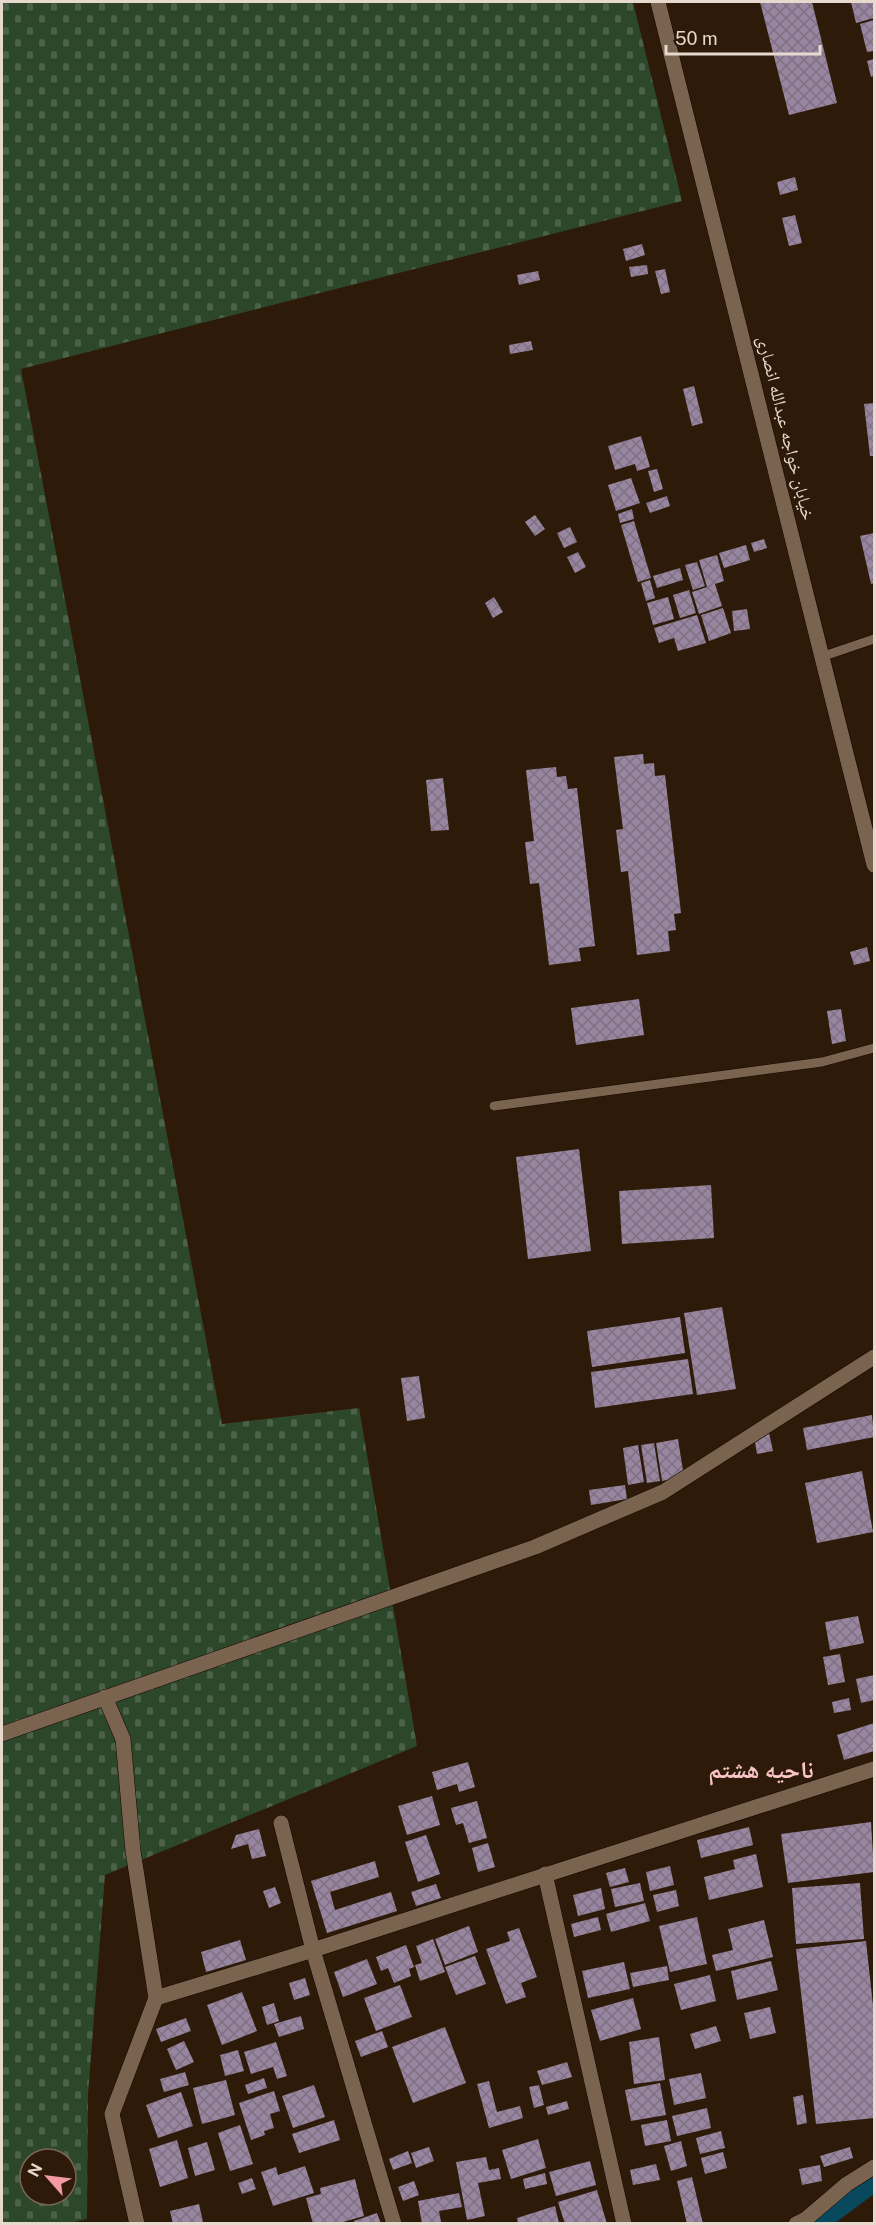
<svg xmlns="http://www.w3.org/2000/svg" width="876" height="2225" viewBox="0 0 876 2225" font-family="'Public Sans','Noto Naskh Arabic',sans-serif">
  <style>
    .cemetery { fill: url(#cemetery-stones); fill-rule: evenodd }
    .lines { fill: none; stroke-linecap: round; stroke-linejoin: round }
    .canal { stroke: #09495e; stroke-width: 21 }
    .building { fill: url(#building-cross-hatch) }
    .service-casing { stroke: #150500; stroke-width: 10 }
    .minor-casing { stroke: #150500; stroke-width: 16 }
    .tertiary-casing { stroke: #150500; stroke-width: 16 }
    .service { stroke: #7a634f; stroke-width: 9 }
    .minor { stroke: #7a634f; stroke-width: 15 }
    .tertiary { stroke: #7a634f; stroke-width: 15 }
    .labels { text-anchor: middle; stroke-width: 6; stroke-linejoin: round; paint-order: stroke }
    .street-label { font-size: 18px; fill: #e7d9ce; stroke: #2e1a08 }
    .district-label { font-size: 24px; font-weight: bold; fill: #f9c5c8; stroke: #2e1a08 }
  </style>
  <defs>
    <pattern id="cemetery-stones" width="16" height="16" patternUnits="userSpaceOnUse" patternTransform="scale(1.5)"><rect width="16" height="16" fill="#2d472a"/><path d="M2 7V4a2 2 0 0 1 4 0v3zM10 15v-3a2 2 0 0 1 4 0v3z" fill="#4b6148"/></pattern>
    <pattern id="building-cross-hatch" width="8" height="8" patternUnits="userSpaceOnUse" patternTransform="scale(1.5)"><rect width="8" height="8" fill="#9886a0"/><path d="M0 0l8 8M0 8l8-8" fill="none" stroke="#7f7183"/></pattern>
  </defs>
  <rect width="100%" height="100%" fill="#2e1a08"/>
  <path class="cemetery" d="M2 2H633L682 201 21 369 222 1424 359 1408 417 1746 105 1875 88 2095 87 2219 70 2223 2 2224ZM30 2159H66V2195H30Z"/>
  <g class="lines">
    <polyline class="canal" points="816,2224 874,2181"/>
  </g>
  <g class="building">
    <polygon points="760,2 812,2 837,103 789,115"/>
    <polygon points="851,2 874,2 874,18 856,23"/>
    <polygon points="874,20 874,51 867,52 860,24"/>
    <polygon points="874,59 874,76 871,77 867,61"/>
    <polygon points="795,177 798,190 780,195 777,182"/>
    <polygon points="795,215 802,243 789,246 782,218"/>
    <polygon points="642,244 645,255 626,261 623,249"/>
    <polygon points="647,265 648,274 631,277 629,267"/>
    <polygon points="665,269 670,292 661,294 655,271"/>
    <polygon points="538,271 540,280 519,285 517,275"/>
    <polygon points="531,341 533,350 510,354 509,345"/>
    <polygon points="694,386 703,423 692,426 683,389"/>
    <polygon points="874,403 874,456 870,456 864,404"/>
    <polygon points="641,436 650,467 637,471 635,464 615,470 608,446"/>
    <polygon points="657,469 663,489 654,492 648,471"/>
    <polygon points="631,478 640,503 616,511 608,485"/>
    <polygon points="667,496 670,506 650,513 646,503"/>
    <polygon points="632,509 634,519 620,523 618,514"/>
    <polygon points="535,515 545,529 535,536 525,522"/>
    <polygon points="634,521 651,578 638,582 621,525"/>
    <polygon points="570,527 577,542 564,548 557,533"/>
    <polygon points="874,533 874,583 871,584 860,536"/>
    <polygon points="764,539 767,548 754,552 751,543"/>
    <polygon points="746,545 750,560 724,568 719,553"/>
    <polygon points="578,552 586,567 575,573 567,557"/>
    <polygon points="717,555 724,581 715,584 722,606 699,614 692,592 707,587 699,560"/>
    <polygon points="697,562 705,586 693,590 685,565"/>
    <polygon points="680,568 683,580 657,588 653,576"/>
    <polygon points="650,580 655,598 646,601 641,583"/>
    <polygon points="689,590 696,613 680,618 673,595"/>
    <polygon points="494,597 503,612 493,618 485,603"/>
    <polygon points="668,597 674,619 653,625 647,603"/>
    <polygon points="723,608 731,633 709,641 701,615"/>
    <polygon points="747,609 750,629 734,631 732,611"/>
    <polygon points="697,615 706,643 678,651 674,638 659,643 654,628"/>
    <polygon points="643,754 644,764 654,763 655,776 665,775 681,913 674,914 676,930 668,931 670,951 637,955 628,871 621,872 616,830 623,829 614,757"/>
    <polygon points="556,767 557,777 566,776 568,789 577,788 595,946 579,948 581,961 549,965 539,883 530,884 525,842 534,841 526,770"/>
    <polygon points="443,778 449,830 431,831 426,780"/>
    <polygon points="867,947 870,961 854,965 850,952"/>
    <polygon points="639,999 644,1035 576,1045 571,1008"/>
    <polygon points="841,1009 846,1041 832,1044 827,1011"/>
    <polygon points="579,1149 591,1251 528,1259 516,1157"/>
    <polygon points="711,1185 714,1238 622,1244 619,1191"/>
    <polygon points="722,1307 736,1389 697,1395 684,1313"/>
    <polygon points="680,1317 685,1353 592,1367 587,1331"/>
    <polygon points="688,1359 693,1394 595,1408 591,1372"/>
    <polygon points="419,1376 425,1418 407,1421 401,1378"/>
    <polygon points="872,1415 874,1437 807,1450 803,1428"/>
    <polygon points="769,1433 773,1451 757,1454 754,1436"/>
    <polygon points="678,1439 684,1477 662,1481 656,1443"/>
    <polygon points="654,1443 660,1481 647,1483 641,1445"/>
    <polygon points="638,1445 644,1482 628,1485 623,1448"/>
    <polygon points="862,1471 873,1532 817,1543 805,1483"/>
    <polygon points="625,1485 627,1499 591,1505 589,1490"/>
    <polygon points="858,1616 864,1643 830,1650 825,1622"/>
    <polygon points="840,1654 845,1682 828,1685 823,1657"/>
    <polygon points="874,1675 874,1700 861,1703 856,1679"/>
    <polygon points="849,1698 851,1710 834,1713 832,1702"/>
    <polygon points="874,1723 874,1751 844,1760 837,1735"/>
    <polygon points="468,1762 475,1787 459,1792 457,1784 437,1790 432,1772"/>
    <polygon points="432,1796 440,1825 407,1835 398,1806"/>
    <polygon points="477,1801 487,1838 469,1843 463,1823 456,1825 451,1808"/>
    <polygon points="871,1822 874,1872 788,1883 781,1834"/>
    <polygon points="749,1827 753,1845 701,1858 697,1840"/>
    <polygon points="259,1829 266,1856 252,1859 248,1844 231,1849 236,1835"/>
    <polygon points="426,1835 440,1874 418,1882 405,1842"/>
    <polygon points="488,1843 495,1867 478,1872 472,1848"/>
    <polygon points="756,1854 763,1887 709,1900 704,1877 735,1869 733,1860"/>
    <polygon points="375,1861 379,1877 330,1892 335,1910 391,1892 397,1911 327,1933 311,1881"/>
    <polygon points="670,1866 674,1885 650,1891 646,1872"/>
    <polygon points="625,1868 629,1882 610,1887 606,1873"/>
    <polygon points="640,1883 644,1901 615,1907 611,1889"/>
    <polygon points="860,1883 864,1939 796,1944 792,1888"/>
    <polygon points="436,1884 441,1898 416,1906 411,1892"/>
    <polygon points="275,1887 281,1903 269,1908 263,1891"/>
    <polygon points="601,1888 605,1909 578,1916 573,1895"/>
    <polygon points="676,1890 679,1906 657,1912 653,1895"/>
    <polygon points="645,1903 650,1921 611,1932 606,1914"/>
    <polygon points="598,1917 601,1930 574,1937 571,1924"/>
    <polygon points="697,1917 707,1964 670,1972 659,1926"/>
    <polygon points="764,1920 773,1957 716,1971 712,1955 733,1950 728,1929"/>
    <polygon points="469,1926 478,1952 445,1965 435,1939"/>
    <polygon points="519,1928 537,1977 521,1983 526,1997 506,2004 486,1949 510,1941 507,1932"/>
    <polygon points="433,1939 445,1972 420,1981 415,1965 422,1963 416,1946"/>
    <polygon points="240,1940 246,1960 206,1972 201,1952"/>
    <polygon points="866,1941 874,2015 874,2118 816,2124 796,1949"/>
    <polygon points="406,1945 414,1967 409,1969 411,1976 394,1983 388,1968 381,1971 376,1957"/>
    <polygon points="475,1956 486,1984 456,1995 445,1967"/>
    <polygon points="367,1959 377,1984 343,1997 334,1972"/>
    <polygon points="771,1961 778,1990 737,2000 731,1971"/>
    <polygon points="624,1962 630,1989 588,1998 582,1971"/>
    <polygon points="667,1966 669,1980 633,1987 630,1973"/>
    <polygon points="710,1975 716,2001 681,2010 674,1984"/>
    <polygon points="305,1978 310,1995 294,2000 289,1983"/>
    <polygon points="400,1985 412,2017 376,2031 364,1998"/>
    <polygon points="242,1992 257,2031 222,2045 207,2005"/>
    <polygon points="633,1998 641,2029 600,2041 591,2010"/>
    <polygon points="274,2003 279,2021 267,2025 262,2007"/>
    <polygon points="770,2007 776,2033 750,2039 744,2013"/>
    <polygon points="301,2016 304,2029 279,2037 274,2024"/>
    <polygon points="186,2018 191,2031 161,2042 156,2029"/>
    <polygon points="716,2026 721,2041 695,2049 690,2034"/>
    <polygon points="445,2027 466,2083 413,2103 392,2047"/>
    <polygon points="382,2031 388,2047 361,2057 355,2041"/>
    <polygon points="659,2037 665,2080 634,2084 629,2042"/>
    <polygon points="184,2041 194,2062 176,2070 167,2049"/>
    <polygon points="276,2042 287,2076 277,2079 273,2067 251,2074 244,2052"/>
    <polygon points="238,2050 244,2071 225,2076 220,2055"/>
    <polygon points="567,2062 572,2077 542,2085 537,2071"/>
    <polygon points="185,2072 189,2085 164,2092 160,2079"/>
    <polygon points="701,2073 706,2098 674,2105 669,2079"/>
    <polygon points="264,2078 267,2088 248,2094 245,2085"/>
    <polygon points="226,2080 235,2115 202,2124 193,2088"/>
    <polygon points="489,2081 497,2112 520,2106 523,2118 489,2128 477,2084"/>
    <polygon points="660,2083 666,2115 631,2121 625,2090"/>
    <polygon points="314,2085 325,2117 293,2128 282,2096"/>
    <polygon points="539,2085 544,2105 534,2108 529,2087"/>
    <polygon points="274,2091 280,2111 270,2114 274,2128 264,2131 265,2135 251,2140 239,2103"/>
    <polygon points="181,2092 193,2126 158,2138 146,2105"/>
    <polygon points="803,2095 807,2123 797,2125 793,2097"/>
    <polygon points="567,2101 569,2109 548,2115 546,2107"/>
    <polygon points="707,2108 711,2128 677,2136 672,2116"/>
    <polygon points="334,2120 340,2140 299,2153 292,2134"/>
    <polygon points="667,2120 671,2141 645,2146 641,2125"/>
    <polygon points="240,2125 253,2164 230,2171 218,2133"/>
    <polygon points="721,2131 725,2148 700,2154 696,2138"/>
    <polygon points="538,2139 546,2168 511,2179 502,2150"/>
    <polygon points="177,2140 188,2178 160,2187 149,2149"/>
    <polygon points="681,2141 687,2166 671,2171 664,2146"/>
    <polygon points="207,2142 215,2170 195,2176 188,2148"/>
    <polygon points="429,2147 434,2161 416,2168 411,2153"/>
    <polygon points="850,2147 853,2158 824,2167 820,2156"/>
    <polygon points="408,2151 412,2163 393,2170 389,2159"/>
    <polygon points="723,2152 727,2168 705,2174 701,2158"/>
    <polygon points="486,2157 489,2170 499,2168 501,2179 478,2183 485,2216 467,2220 456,2162"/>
    <polygon points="590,2161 596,2185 556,2196 549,2172"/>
    <polygon points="656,2164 660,2180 633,2185 630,2170"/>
    <polygon points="820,2165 822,2181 802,2185 799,2169"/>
    <polygon points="305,2166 314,2193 273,2206 261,2172 276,2167 278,2175"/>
    <polygon points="545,2173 547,2184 525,2189 523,2179"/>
    <polygon points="692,2177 703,2224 687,2224 677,2181"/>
    <polygon points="252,2178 256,2189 242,2194 238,2183"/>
    <polygon points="355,2179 364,2216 336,2224 313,2224 306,2198 321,2194 320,2188"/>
    <polygon points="414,2181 419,2195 403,2201 398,2187"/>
    <polygon points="597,2190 607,2224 565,2224 558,2202"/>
    <polygon points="459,2193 462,2207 439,2211 441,2222 422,2224 418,2201"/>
    <polygon points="199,2204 203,2222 173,2224 170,2211"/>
    <polygon points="555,2206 559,2223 518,2224 517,2218"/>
    <polygon points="377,2213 381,2224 355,2224 354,2221"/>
  </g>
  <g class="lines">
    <defs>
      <g id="service">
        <polyline points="824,656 874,639"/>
        <polyline points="494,1106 822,1062 874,1048"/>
      </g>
      <g id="minor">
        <polyline points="105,1697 123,1739 133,1851 156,1998 112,2114 137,2224"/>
        <polyline points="2,1734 535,1547 663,1492 874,1357"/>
        <polyline points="281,1823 313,1950 394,2224"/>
        <polyline points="545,1874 624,2224"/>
        <polyline points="156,1998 313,1950 874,1769"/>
        <polyline points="796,2224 806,2219 847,2184 874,2167"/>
      </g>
      <polyline id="tertiary" points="658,2 874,865"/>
    </defs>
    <use href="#service" class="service-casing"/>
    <use href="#minor" class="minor-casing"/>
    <use href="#tertiary" class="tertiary-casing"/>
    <use href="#service" class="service"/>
    <use href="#minor" class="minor"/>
    <use href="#tertiary" class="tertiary"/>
  </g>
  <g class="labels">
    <g class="street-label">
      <text transform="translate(786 428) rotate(76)" y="6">خیابان خواجه عبدالله انصاری</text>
    </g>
    <g class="district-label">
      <text x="761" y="1778">ناحیه هشتم</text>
    </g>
  </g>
  <rect width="876" height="2225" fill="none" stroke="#e7d9ce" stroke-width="6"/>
  <g transform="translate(48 2177) rotate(298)"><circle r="28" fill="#2e1a08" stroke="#786657" stroke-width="1.5"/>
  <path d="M0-4.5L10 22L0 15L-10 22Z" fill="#f49aa1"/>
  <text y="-9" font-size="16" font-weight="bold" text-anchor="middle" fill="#e7d9ce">N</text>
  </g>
  <path d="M666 45v9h154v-9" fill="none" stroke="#e7d9ce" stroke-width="3"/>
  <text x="675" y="45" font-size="18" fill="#e7d9ce" stroke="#2e1a08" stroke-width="4.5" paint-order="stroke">50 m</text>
</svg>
